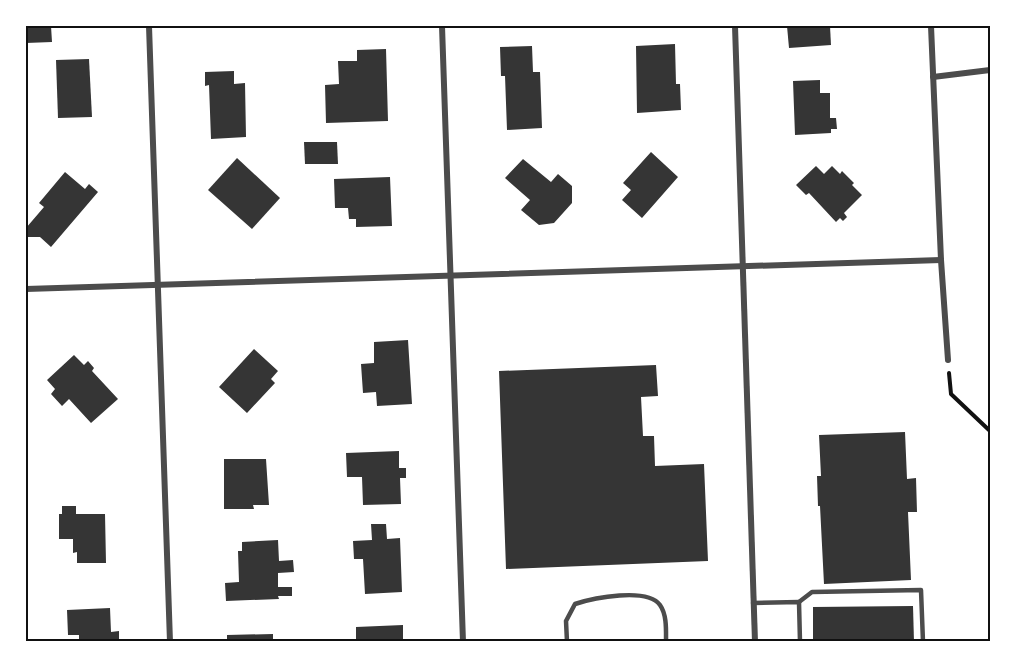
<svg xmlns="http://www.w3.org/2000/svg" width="1016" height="667" viewBox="0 0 1016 667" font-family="'Archivo Narrow',sans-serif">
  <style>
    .building { fill: #353535 }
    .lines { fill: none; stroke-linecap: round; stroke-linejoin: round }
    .path { stroke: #111; stroke-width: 4 }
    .service { stroke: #4c4c4c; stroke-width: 4.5 }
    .minor { stroke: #4c4c4c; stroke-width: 6 }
    .neatline { fill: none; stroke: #111; stroke-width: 2 }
  </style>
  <rect width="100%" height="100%" fill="#fff"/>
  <g class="building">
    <polygon points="26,26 51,26 52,42 26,43"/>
    <polygon points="787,26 830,26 831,45 789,48"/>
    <polygon points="675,44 676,84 680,84 681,110 637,113 636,46"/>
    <polygon points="532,46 533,72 540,72 542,128 507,130 505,76 501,76 500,47"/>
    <polygon points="386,49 388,121 326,123 325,85 339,84 338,61 357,61 357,50"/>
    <polygon points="89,59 92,117 58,118 56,60"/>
    <polygon points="234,71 234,84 245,83 246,137 211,139 209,85 205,86 205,72"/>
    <polygon points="820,80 820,93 830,93 830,118 836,118 837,129 831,129 831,133 795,135 793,81"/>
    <polygon points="304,142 337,142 338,164 305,164"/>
    <polygon points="651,152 678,177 642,218 622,200 631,190 623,183"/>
    <polygon points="237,158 280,198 252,229 208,190"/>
    <polygon points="523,159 551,182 558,174 572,186 572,203 554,223 539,225 521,210 530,200 505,178"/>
    <polygon points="816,166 824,174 832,166 840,174 842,171 854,183 852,185 862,195 844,213 847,217 843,221 840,218 836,222 809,193 806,195 796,185"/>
    <polygon points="65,172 85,189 89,184 98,192 51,247 40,237 27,237 26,228 44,207 39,203"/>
    <polygon points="390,177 392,226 356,227 356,219 349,219 348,208 335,208 334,179"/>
    <polygon points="408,340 412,404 377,406 376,392 363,393 361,364 374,363 374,342"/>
    <polygon points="254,349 278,371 271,379 275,383 247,413 219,387"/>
    <polygon points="74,355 84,365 88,361 94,368 92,371 118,399 91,423 69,399 62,406 51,394 55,389 47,380"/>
    <polygon points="656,365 658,396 641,397 643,436 654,436 655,466 704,464 708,561 506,569 499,371"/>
    <polygon points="905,432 907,479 916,478 917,512 908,512 911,580 824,584 820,506 818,506 817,476 821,476 819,435"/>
    <polygon points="399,451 399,468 406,468 406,478 400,478 401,504 363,505 362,477 347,477 346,453"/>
    <polygon points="224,459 266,459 269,505 253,505 254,509 224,509"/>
    <polygon points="62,506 76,506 76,514 105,514 106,563 77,563 77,552 73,553 73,539 59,539 59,514 62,514"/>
    <polygon points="371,524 386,524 387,539 400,538 402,592 365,594 363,559 354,559 353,541 372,540"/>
    <polygon points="278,540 279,561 293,560 294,572 278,573 278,587 292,587 292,596 278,596 279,599 226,601 225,583 239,582 238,551 242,551 242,542"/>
    <polygon points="913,606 914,642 813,642 813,607"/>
    <polygon points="110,608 111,632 119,631 119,642 79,642 79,635 68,635 67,610"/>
    <polygon points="403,625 403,642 356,642 356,627"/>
    <polygon points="273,634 273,642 227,642 227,635"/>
  </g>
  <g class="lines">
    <polyline class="path" points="949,373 951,394 990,431"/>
    <g class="service">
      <polyline points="799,602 812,592 921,590 923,642"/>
      <polyline points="753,603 799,602 800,642"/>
      <path d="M567 642 566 621 575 604C593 598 647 587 660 605 667 615 666 630 666 642"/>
    </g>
    <g class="minor">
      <polyline points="149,26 170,642"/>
      <polyline points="442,26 463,642"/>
      <polyline points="735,26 755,642"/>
      <polyline points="931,26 941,260 948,360"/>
      <polyline points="933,77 990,70"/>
      <polyline points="26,289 941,260"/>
    </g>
  </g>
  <rect width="1016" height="667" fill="none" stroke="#ffffff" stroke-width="54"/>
  <rect x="27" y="27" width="962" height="613" class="neatline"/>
</svg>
